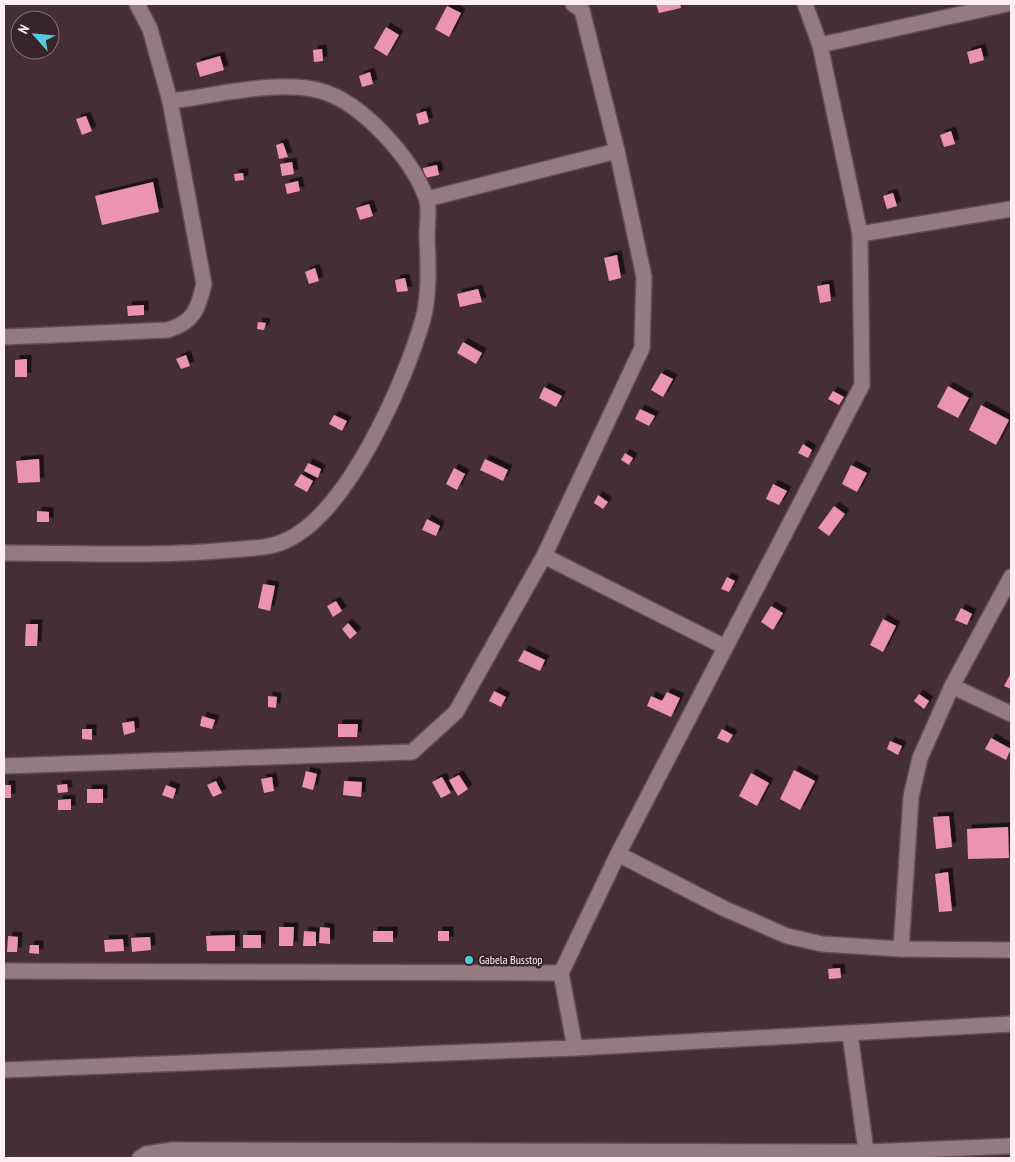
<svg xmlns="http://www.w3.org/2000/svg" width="1015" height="1162" viewBox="0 0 1015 1162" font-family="'PT Sans Narrow',sans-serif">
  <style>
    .building { fill: #ea93b2; filter: url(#shadow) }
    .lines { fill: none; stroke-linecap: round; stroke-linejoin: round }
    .street-casing { stroke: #614d55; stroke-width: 18 }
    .street { stroke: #957a83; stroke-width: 15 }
    .poi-dot { fill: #53cbda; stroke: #3a242c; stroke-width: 2 }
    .labels { text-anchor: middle; stroke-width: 5; stroke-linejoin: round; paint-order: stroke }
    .poi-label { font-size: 12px; fill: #feeef3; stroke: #3a242c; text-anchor: start }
  </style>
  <defs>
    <filter id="shadow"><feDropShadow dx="4.5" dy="-4.5" stdDeviation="0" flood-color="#0009"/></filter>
  </defs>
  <rect width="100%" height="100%" fill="#452e36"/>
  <g class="building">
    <polygon points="656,4 680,4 681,8 659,13"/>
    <polygon points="447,6 461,13 449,37 435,29"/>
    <polygon points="386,27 399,35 387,56 374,48"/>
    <polygon points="981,48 984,60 970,64 967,52"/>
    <polygon points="322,49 323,61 314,62 313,50"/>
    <polygon points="220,56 224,70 200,77 196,63"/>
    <polygon points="370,72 373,84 362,87 359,76"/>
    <polygon points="426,111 429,122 419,125 416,114"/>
    <polygon points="86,116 92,131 82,135 76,119"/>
    <polygon points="951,131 955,144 944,147 940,135"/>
    <polygon points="283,143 288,157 279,159 276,145"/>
    <polygon points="292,162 294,174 282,176 280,164"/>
    <polygon points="437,165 439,175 425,178 423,168"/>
    <polygon points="243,173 244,180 235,181 234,174"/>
    <polygon points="298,181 300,191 287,194 285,184"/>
    <polygon points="153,182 159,212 102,225 95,196"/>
    <polygon points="893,193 897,206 887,209 883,196"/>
    <polygon points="369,204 373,216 360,220 356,208"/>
    <polygon points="617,255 621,278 609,281 604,258"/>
    <polygon points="315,268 319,281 309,284 305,272"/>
    <polygon points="405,278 408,291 397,292 395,280"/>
    <polygon points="829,284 831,301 820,303 817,286"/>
    <polygon points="478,289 482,302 460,307 457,294"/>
    <polygon points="144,305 144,315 128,316 127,306"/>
    <polygon points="258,322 266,323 264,330 257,329"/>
    <polygon points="463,342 482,353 476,364 457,353"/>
    <polygon points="186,355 190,366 181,369 176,359"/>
    <polygon points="27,359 27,377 15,377 15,360"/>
    <polygon points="661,373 673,379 663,397 651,390"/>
    <polygon points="948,386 969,398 958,418 937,407"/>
    <polygon points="544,387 562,396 556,407 539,398"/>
    <polygon points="833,391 844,397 839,405 828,399"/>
    <polygon points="981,405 1009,420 996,445 969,430"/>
    <polygon points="640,409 655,416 649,426 635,419"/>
    <polygon points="334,415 347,421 342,431 329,424"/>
    <polygon points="803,444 812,450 808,458 798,453"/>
    <polygon points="625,453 633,458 629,465 621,460"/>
    <polygon points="39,459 40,482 18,483 16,461"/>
    <polygon points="485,459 508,470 503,481 480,470"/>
    <polygon points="308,463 321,469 318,478 304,471"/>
    <polygon points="851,465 867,473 857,492 842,484"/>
    <polygon points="454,468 465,474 457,490 446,484"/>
    <polygon points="301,474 313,481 307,492 294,485"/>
    <polygon points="773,484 787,491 779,505 766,499"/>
    <polygon points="598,495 608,502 603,509 594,503"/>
    <polygon points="834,506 845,514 829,536 818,528"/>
    <polygon points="37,511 49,512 49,522 37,522"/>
    <polygon points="427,519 440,526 436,536 422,530"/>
    <polygon points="727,577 735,581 729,592 721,589"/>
    <polygon points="263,584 275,586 270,611 258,608"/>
    <polygon points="336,601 342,611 333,617 327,606"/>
    <polygon points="771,606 783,613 773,630 761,622"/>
    <polygon points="961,608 972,614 967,625 955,620"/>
    <polygon points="883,619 896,626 883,652 870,645"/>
    <polygon points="348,623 357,633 350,639 342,629"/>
    <polygon points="26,624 38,624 37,646 25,646"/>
    <polygon points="524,650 545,660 540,671 518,661"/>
    <polygon points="1010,675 1011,676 1011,689 1004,686"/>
    <polygon points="494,691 506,697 501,707 489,701"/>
    <polygon points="667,692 680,698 671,717 647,706 651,696 662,701"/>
    <polygon points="919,694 929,701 924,709 914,701"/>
    <polygon points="268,696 277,697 276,708 268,707"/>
    <polygon points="202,716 215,720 212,729 200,726"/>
    <polygon points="134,721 135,732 124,735 122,723"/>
    <polygon points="338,724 358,724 357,737 338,737"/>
    <polygon points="82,729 92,729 92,740 82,739"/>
    <polygon points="722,729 733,735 728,743 717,738"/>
    <polygon points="991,738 1011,749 1006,760 985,749"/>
    <polygon points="890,741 902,746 898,755 887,749"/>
    <polygon points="794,770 815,781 800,810 780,799"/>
    <polygon points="306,771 317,774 313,790 302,787"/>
    <polygon points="751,773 769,783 757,806 739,796"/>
    <polygon points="459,775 468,789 458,796 449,780"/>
    <polygon points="272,777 274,791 264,793 261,779"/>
    <polygon points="442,777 451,793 441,798 432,782"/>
    <polygon points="216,781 222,793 213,797 207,785"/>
    <polygon points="344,781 362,782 361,797 343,795"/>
    <polygon points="67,784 68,792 58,793 57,785"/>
    <rect x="4" y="785" width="7" height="13"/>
    <polygon points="166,785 176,789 173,799 162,795"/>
    <rect x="87" y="789" width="16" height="14"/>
    <polygon points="71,799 71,810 58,810 58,800"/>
    <polygon points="949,816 952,847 936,849 933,817"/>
    <polygon points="1008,827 1009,858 968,859 967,829"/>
    <polygon points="948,872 952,911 939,912 935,874"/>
    <polygon points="279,927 294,927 293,946 279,946"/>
    <polygon points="320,927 330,928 330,944 319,943"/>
    <polygon points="304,931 316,932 316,946 303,946"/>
    <rect x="373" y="931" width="20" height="11"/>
    <rect x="438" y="931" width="11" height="10"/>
    <polygon points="235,935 235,951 207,951 206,936"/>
    <rect x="243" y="935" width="18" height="13"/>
    <polygon points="8,936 18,937 17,952 7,952"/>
    <polygon points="150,937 151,950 132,952 131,938"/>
    <polygon points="123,939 124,951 105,952 104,940"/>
    <polygon points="30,945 39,945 39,954 29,953"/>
    <polygon points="840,968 841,978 829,979 828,969"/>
  </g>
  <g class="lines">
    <defs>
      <g id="street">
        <polyline points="820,45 1007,4"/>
        <polyline points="427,199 617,151"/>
        <polyline points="860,234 1011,209"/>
        <path d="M4 337 168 330C194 322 198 309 204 284L170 101 150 29 137 4"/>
        <path d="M4 553C79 553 155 557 229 550 248 548 270 549 287 540 348 512 405 382 423 319 430 293 428 262 427 236 427 224 430 207 426 197 411 158 363 103 321 91 279 79 214 96 170 101"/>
        <polyline points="544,556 725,647"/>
        <polyline points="952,686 1011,714"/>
        <polyline points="4,766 412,752 456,712 544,556 642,348 644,277 617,151 582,10 573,4"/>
        <polyline points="618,854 723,908 787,936 822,944 901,949 1011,950"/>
        <polyline points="901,949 911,797 920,758 952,686 1011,577"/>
        <polyline points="4,971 561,973"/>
        <polyline points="850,1034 867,1158"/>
        <polyline points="575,1048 561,973 618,854 862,385 860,234 820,45 805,4"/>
        <polyline points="4,1070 575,1048 1011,1024"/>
        <polyline points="140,1158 146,1154 172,1150 867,1152 1011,1146"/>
      </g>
    </defs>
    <use href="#street" class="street-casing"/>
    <use href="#street" class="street"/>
  </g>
  <circle class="poi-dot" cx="469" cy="960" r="5"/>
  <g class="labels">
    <g class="poi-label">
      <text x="479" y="964">Gabela Busstop</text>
    </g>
  </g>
  <rect width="1015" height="1162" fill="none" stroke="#feeef3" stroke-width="10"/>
  <g transform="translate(35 35) rotate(297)"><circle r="24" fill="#3a242c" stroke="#88757c"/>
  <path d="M0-4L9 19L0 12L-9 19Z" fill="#53cbda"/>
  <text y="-8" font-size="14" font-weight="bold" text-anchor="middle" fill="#feeef3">N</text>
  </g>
</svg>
